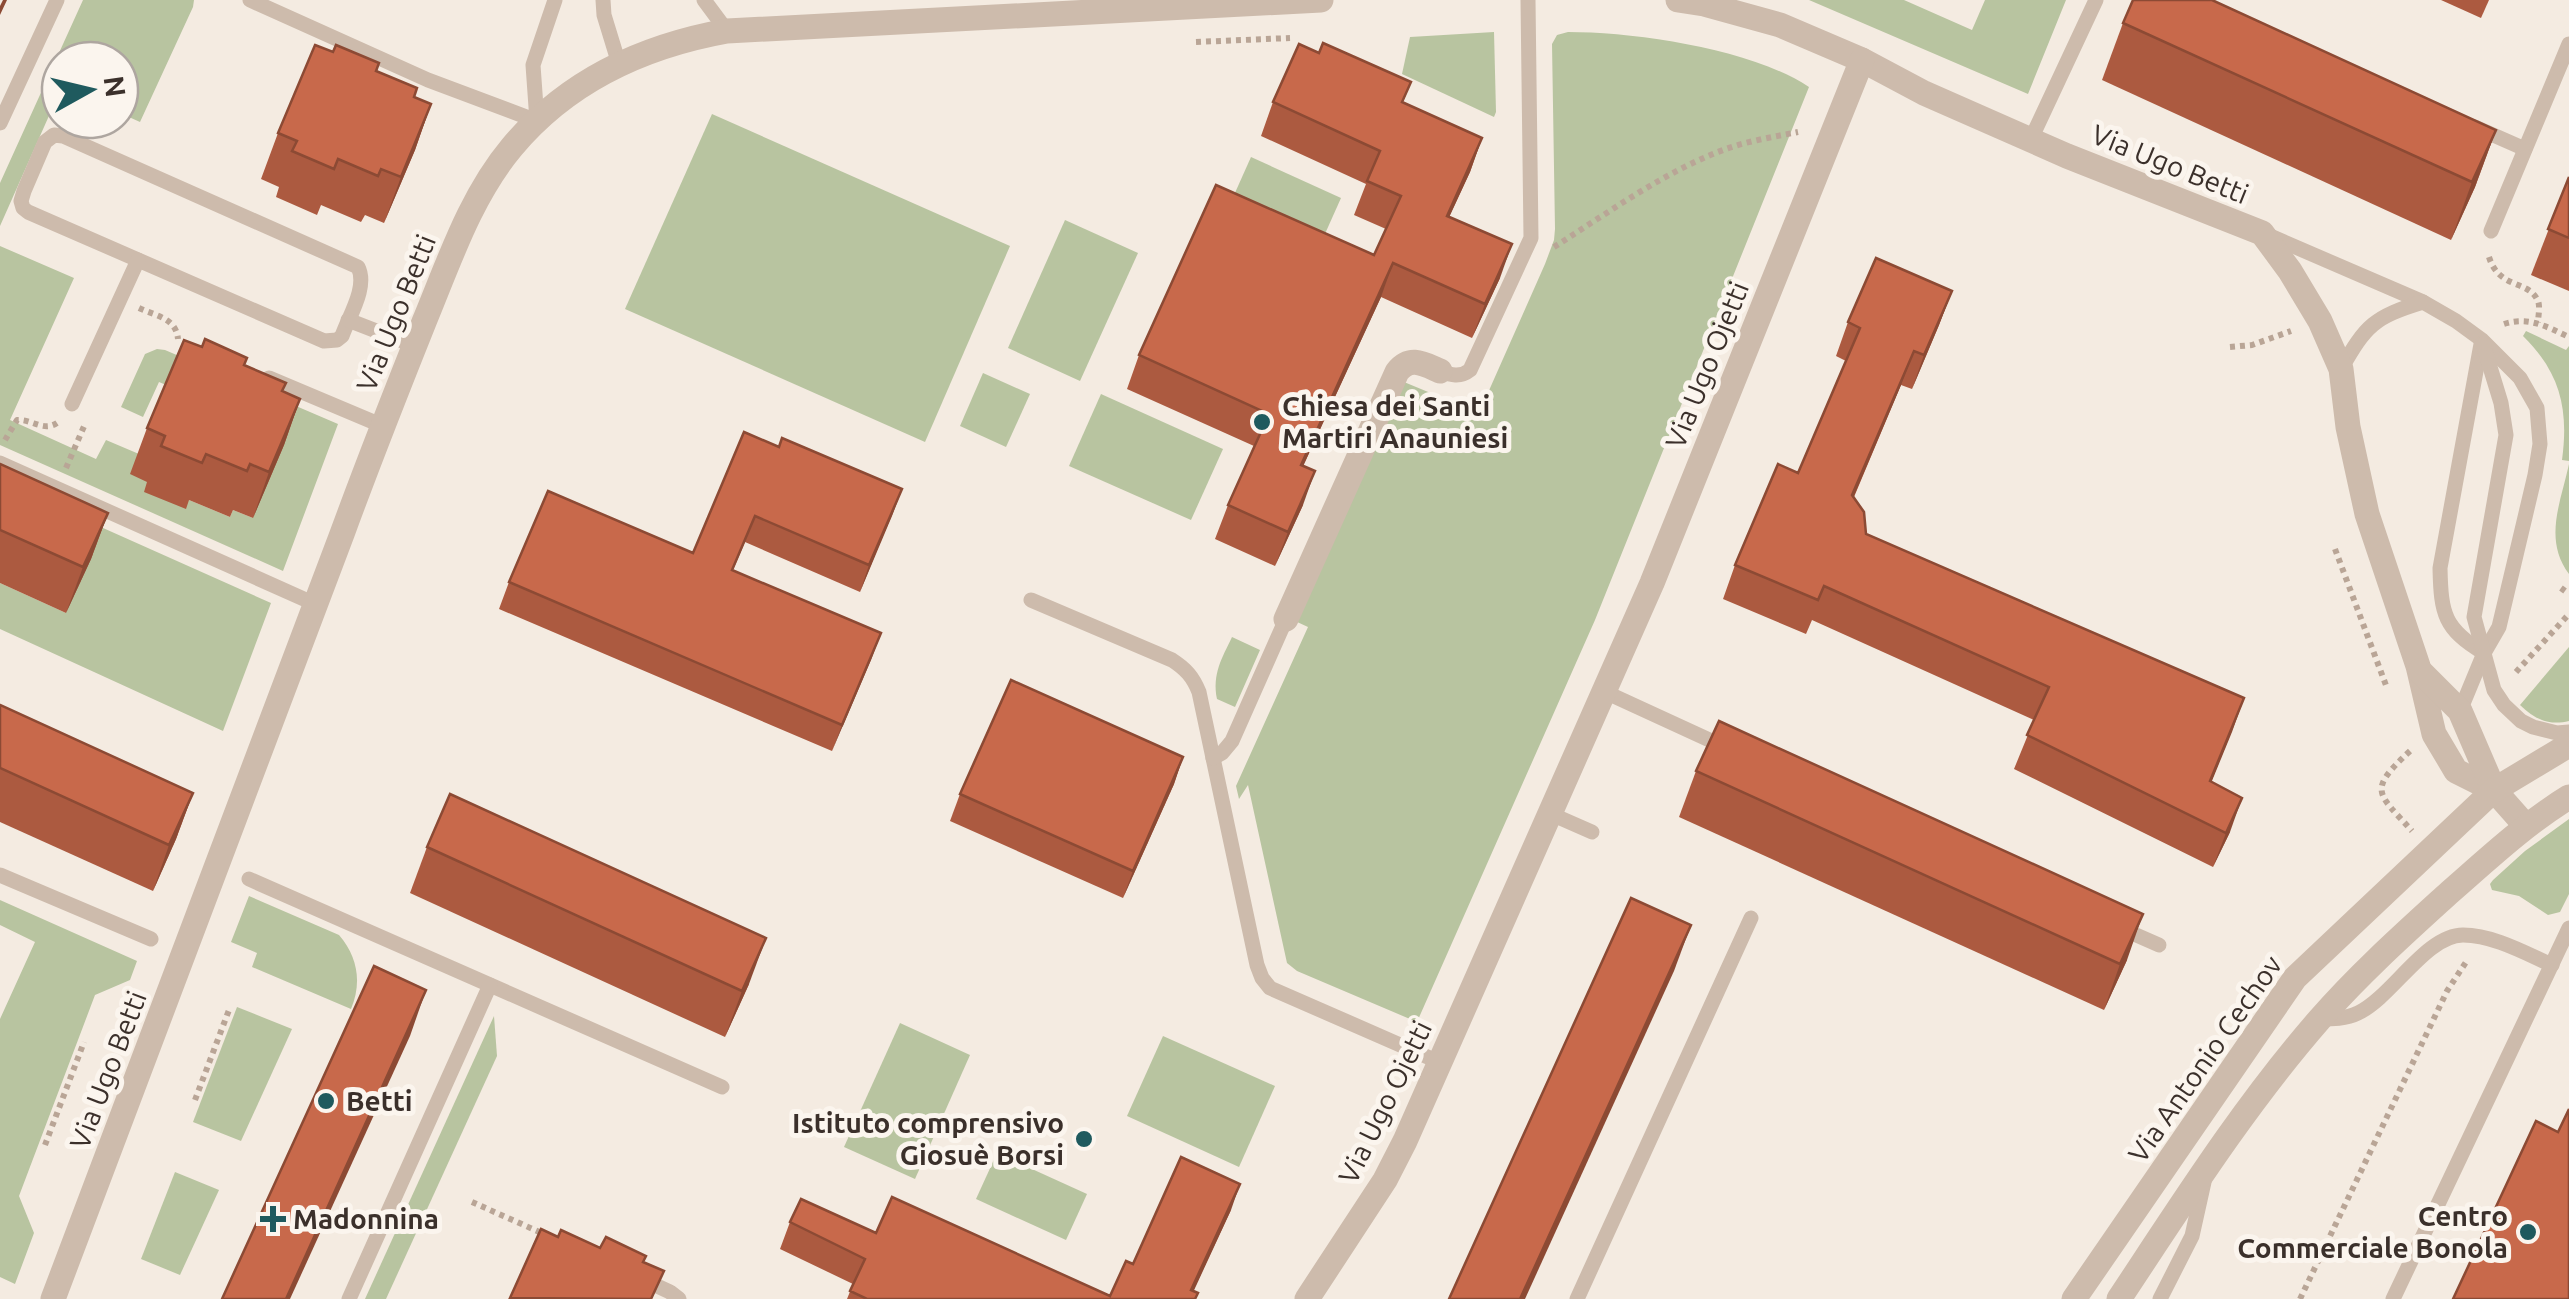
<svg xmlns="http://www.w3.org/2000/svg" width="2569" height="1299" viewBox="0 0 2569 1299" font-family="Ubuntu,sans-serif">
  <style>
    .green { fill: #b8c4a0 }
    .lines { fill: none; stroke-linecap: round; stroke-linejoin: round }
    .path { stroke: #b9a596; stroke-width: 6; stroke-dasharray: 5 5; stroke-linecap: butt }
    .lane { stroke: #cdbbac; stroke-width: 15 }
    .street { stroke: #cdbbac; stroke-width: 25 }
    .wall { fill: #ac5a40 }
    .shaded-wall { fill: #8c4a34 }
    .building { fill: #c8694b; stroke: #8c4a34; stroke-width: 2.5 }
    .poi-dot { fill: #1f5a5e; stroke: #fbf5ee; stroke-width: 4 }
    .labels { text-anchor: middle; stroke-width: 10; stroke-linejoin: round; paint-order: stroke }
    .street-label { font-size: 28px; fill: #3b302b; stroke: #fbf5ee }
    .poi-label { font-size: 28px; font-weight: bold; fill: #3b302b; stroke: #fbf5ee; text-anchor: start }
  </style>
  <rect width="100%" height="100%" fill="#f4ebe1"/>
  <g class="green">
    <polygon points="83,0 194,0 193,7 140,122 120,113 120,60 60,60 60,91 0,226 0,183"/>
    <polygon points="1809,0 1904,0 1972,30 1985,0 2066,0 2028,94"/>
    <polygon points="1494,32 1496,112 1494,117 1402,74 1410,37"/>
    <path d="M1568 32C1636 32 1752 49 1809 87L1595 620 1417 1022 1297 971 1287 963 1248 785 1239 799 1236 786 1308 627 1295 621 1404 382 1479 413 1545 264 1554 240 1555 229 1552 44 1557 35Z"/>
    <polygon points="712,114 1010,246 925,442 625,309"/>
    <polygon points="1251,157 1341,198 1320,245 1230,204"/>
    <polygon points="1065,220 1138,253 1080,381 1008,348"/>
    <polygon points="0,246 74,278 10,420 96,459 106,440 139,454 189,500 230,517 233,510 253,518 185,393 159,382 143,417 121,407 145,354 157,349 165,350 338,424 283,571 0,445"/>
    <path d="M2526 331 2566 350 2569 346V461L2562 460C2569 409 2560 372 2523 336Z"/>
    <polygon points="983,373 1030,394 1006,447 960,426"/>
    <polygon points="1101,394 1223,449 1191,520 1069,466"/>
    <path d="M2569 464V574C2543 539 2561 502 2569 464Z"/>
    <polygon points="0,482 271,603 223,731 0,629 0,583 66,613"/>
    <path d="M1232 637 1260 650 1235 707 1217 699C1212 674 1222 658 1232 637Z"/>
    <path d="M2569 647V721C2549 726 2534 719 2520 705Z"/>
    <polygon points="2569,819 2569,894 2560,912 2548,915 2519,896 2492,890 2490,884 2493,880 2525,851"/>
    <path d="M249 896 339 935C358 957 362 983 351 1009L252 967 257 953 231 942Z"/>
    <polygon points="0,900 137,961 130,980 95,995 19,1196 34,1233 15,1284 0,1277 0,1019 35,942 0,925"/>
    <polygon points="237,1007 292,1029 241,1141 193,1122"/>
    <polygon points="494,1016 497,1056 386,1299 365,1299"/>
    <polygon points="900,1023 970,1055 915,1179 844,1147"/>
    <polygon points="1163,1036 1275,1086 1239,1167 1127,1116"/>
    <polygon points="997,1153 1087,1194 1066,1240 976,1199"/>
    <polygon points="175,1172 219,1190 180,1275 141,1259"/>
  </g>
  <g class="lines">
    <g class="path">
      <polyline points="1196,42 1290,38"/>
      <path d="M1554 247C1608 213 1662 173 1723 150 1747 141 1773 137 1798 132"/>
      <path d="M2489 257C2499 289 2527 280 2537 299 2541 305 2538 316 2538 323"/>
      <path d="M139 308C156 316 176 318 178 339"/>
      <path d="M2504 324C2529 316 2547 327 2569 337"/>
      <polyline points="2230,347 2252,345 2291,331"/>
      <path d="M5 440 17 420C32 419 43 432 57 423"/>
      <polyline points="66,468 85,424"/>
      <polyline points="2335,549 2387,688"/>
      <polyline points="2561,588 2569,594"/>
      <polyline points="2516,672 2569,614"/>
      <path d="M2410 751C2367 791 2377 792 2412 831"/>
      <polyline points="195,1100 229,1010"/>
      <polyline points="45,1145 84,1042"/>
      <polyline points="472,1202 544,1234"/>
      <polyline points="2300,1299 2447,991 2468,959"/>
    </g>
    <g class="lane">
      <polyline points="250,0 428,80 537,121 533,65 555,0"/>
      <polyline points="603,0 604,15 619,64"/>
      <polyline points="704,0 727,31"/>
      <polyline points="0,123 57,0"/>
      <polyline points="2475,127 2525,149"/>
      <path d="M54 135 63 136 358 267C368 287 349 316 342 336L337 340 324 341 28 212 23 208 21 201 24 191 45 142Z"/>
      <polyline points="2031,139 2096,0"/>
      <polyline points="2491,231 2569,44"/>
      <polyline points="2270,236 2423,302 2456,321 2482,340 2520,378 2537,408 2540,444 2535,475 2499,627 2484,653 2460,711"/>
      <polyline points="348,320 415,346"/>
      <path d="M2481 344 2440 568C2441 614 2444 629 2484 653"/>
      <polyline points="2483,344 2501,403 2506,435 2474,617 2494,690 2504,705 2521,721 2533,727 2557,733 2569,732"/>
      <path d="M2341 369C2366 325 2374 317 2423 302"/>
      <path d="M1440 371C1451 375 1460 378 1470 370L1531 238 1528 0"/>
      <polyline points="269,378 383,426"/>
      <polyline points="72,404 138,260"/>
      <polyline points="0,463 315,604"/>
      <path d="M1031 600 1172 660C1186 669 1193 677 1199 692L1257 965 1262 978 1270 988 1439 1062"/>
      <polyline points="1605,692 1729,749"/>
      <polyline points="1213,758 1222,753 1232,741 1286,619"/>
      <polyline points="1551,814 1592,832"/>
      <polyline points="0,875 151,939"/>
      <polyline points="249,879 722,1087"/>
      <polyline points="2118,927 2159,945"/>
      <path d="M2319 1019C2332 1019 2346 1019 2358 1013 2392 997 2426 935 2463 935 2493 935 2525 953 2552 965"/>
      <polyline points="640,1278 670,1292 679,1299"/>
      <polyline points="349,1299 490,985"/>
      <polyline points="1577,1299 1751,918"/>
      <polyline points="2160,1299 2192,1236 2204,1182"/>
      <polyline points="2393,1299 2569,928"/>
    </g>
    <g class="street">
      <polyline points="1678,0 1704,4 1780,25 1862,60 1924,93 2067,156 2262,233 2290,271 2320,321 2341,369 2348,427 2367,514 2418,666 2434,734 2456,771 2494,790"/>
      <path d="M1286 619 1397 372C1410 355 1424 364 1440 371"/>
      <polyline points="2420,671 2460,711 2494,790 2525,825"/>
      <path d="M53 1299C150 1044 246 789 342 534 368 463 396 392 424 322 449 262 470 197 512 147 568 80 643 46 727 31L1321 0"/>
      <polyline points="1307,1299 1385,1180 1405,1141 1652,583 1862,60"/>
      <polyline points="2074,1299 2295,978 2494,790 2569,745"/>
      <path d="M2119 1299C2182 1204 2244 1106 2319 1020 2359 974 2405 933 2450 892 2489 858 2525 824 2569 797"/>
    </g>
  </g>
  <g class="wall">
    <polygon points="2441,0 2489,0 2481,18"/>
    <polygon points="2123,23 2496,130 2475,187 2451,240 2102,80"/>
    <polygon points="1319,53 1411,82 1403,102 1482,138 1470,172 1449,217 1500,278 1472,338 1381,297 1303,466 1303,505 1275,566 1215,539 1228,505 1254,446 1127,389 1139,355 1374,255 1386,229 1354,215 1366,184 1261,136 1273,102"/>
    <polygon points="376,71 414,97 431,104 415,150 384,223 365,215 361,222 321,205 317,215 276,197 279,187 261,179 278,133"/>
    <polygon points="2569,177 2569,291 2531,275"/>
    <polygon points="1952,291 1939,325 1912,389 1901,385 1854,497 1866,534 2244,698 2211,782 2230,832 2213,867 2014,769 2034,720 1812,620 1806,634 1723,599 1735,565 1798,473 1846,361 1836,356 1848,322"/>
    <polygon points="244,365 282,392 300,399 284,445 253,518 233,510 230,517 189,500 186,509 144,492 147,482 130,474 147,428"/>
    <polygon points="779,447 902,489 860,592 745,542 733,570 881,633 832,751 499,609 509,582 693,553"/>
    <polygon points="0,464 108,513 91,559 66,613 0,583"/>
    <polygon points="0,705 193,793 176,839 153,891 0,822"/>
    <polygon points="1183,757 1174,784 1123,898 950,821 960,794"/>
    <polygon points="1696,771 2127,960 2104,1010 1679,817"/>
    <polygon points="427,847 749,984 725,1037 410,893"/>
    <polygon points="1231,1210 1193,1291 1196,1299 847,1299 853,1284 780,1249 790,1222 876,1233 1110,1296 1133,1264"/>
  </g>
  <g class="shaded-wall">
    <polygon points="3,0 7,0 0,15 0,6"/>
    <polygon points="431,104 415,150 384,223 401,177"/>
    <polygon points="2496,130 2475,187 2451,240 2472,182"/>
    <polygon points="1482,138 1470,172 1434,250 1447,216"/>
    <polygon points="1512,244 1500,278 1472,338 1485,304"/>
    <polygon points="1393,263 1381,297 1288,499 1301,465"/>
    <polygon points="1952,291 1939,325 1912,389 1924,355"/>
    <polygon points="1914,351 1901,385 1840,529 1852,495"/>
    <polygon points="300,399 284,445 253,518 269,472"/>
    <polygon points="1315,471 1303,505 1275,566 1288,532"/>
    <polygon points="902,489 892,516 860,592 869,565"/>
    <polygon points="108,513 91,559 66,613 83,567"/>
    <polygon points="881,633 871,660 832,751 842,725"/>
    <polygon points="2244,698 2232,732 2198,815 2210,781"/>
    <polygon points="1183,757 1174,784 1123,898 1133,871"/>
    <polygon points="193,793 176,839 153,891 169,845"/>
    <polygon points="2242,798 2230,832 2213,867 2226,833"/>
    <polygon points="2143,914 2127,960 2104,1010 2120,964"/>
    <polygon points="1691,925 1674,971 1525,1299 1520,1299"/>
    <polygon points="766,938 749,984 725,1037 742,991"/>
    <polygon points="426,990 410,1036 290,1299 286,1299"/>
    <polygon points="1240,1184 1231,1210 1190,1299 1191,1290"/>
  </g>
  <g class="building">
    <polygon points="2133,0 2212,0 2496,130 2472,182 2123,23"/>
    <polygon points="1323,43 1411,82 1402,102 1482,138 1447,216 1512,244 1485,304 1393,263 1301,465 1315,471 1288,532 1228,505 1269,414 1139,355 1216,185 1374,255 1401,196 1367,181 1380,151 1273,102 1299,44 1319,53"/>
    <polygon points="315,45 333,52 336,45 379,63 376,71 417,88 414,97 431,104 401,177 381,169 378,176 338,159 334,169 292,151 297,141 278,133"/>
    <polygon points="2569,177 2569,238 2548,229"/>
    <polygon points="1876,258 1952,291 1924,355 1914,351 1852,495 1864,512 1866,534 2244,698 2210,781 2242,798 2226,833 2027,735 2049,687 1824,586 1818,600 1735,565 1778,464 1798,473 1860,328 1848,322"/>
    <polygon points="205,339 247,358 244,365 286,383 282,391 300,399 269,472 250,464 247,471 206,454 202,463 161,446 165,436 147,428 184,340 202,347"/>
    <polygon points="744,432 779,447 782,438 902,489 869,565 755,516 732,570 881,633 842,725 509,582 548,491 693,553"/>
    <polygon points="0,464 108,513 83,567 0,530"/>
    <polygon points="1011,680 1183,757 1133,871 960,794"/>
    <polygon points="0,705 193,793 169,845 0,768"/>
    <polygon points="1719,721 2143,914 2120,964 1696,771"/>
    <polygon points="450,794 766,938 742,991 427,847"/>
    <polygon points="1631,898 1691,925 1520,1299 1449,1299"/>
    <polygon points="374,966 426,990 286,1299 222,1299"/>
    <polygon points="2569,1109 2569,1299 2453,1299 2536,1121 2558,1132"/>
    <polygon points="1181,1157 1240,1184 1191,1290 1198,1293 1195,1299 867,1299 850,1291 865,1259 790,1222 801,1199 876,1233 892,1197 1110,1296 1126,1261 1133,1264"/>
    <polygon points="541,1229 558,1237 561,1230 600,1248 606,1237 646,1256 643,1262 664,1271 651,1299 510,1298"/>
  </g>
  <g class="poi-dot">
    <circle cx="1262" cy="422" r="10"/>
    <circle cx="326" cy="1101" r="10"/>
    <circle cx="1084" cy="1139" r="10"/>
    <path d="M268 1204h10v10h10v10h-10v10h-10v-10h-10v-10h10z"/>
    <circle cx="2528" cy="1232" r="10"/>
  </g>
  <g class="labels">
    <g class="street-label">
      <text transform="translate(2170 164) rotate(22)" y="10">Via Ugo Betti</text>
      <text transform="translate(396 313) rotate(-68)" y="10">Via Ugo Betti</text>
      <text transform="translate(1707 365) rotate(-68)" y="10">Via Ugo Ojetti</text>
      <text transform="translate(2205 1059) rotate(-55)" y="10">Via Antonio Cechov</text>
      <text transform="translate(108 1070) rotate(-69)" y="10">Via Ugo Betti</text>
      <text transform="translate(1385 1102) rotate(-64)" y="10">Via Ugo Ojetti</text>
    </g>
    <g class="poi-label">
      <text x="1282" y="416">Chiesa dei Santi<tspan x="1282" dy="32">Martiri Anauniesi</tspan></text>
      <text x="346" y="1111">Betti</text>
      <text x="1064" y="1133" text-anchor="end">Istituto comprensivo<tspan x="1064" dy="32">Giosuè Borsi</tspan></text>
      <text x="2508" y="1226" text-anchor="end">Centro<tspan x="2508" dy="32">Commerciale Bonola</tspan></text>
      <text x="293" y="1229">Madonnina</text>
    </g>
  </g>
  <g transform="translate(90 90) rotate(82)"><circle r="48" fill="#fbf5ee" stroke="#aea6a0" stroke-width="2.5"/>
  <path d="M0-8L18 38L0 25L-18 38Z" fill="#1f5a5e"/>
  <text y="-15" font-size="28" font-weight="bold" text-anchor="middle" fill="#3b302b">N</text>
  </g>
</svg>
